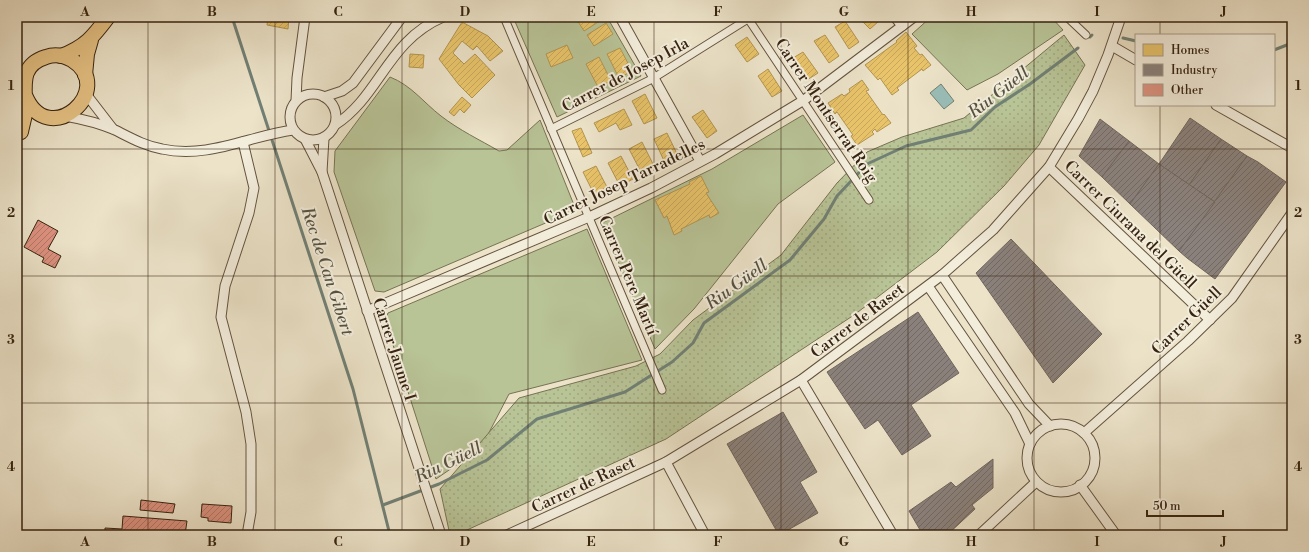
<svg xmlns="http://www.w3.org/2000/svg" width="1309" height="552" viewBox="0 0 1309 552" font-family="'Libre Bodoni',serif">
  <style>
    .grass { fill: #b8c396; stroke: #777353 }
    .park { fill: url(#park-dots); stroke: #777353 }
    .water { fill: #99beb8; stroke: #718075 }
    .homes { fill: url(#homes-hatch); stroke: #b3944f }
    .industry { fill: url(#industry-hatch); stroke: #71655c }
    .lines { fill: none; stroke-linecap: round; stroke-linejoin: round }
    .stream { stroke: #718075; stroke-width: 3 }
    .building { fill: url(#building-hatch); stroke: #362310 }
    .pedestrian-casing { stroke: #64533e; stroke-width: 9 }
    .minor-casing { stroke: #64533e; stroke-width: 11 }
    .primary-casing { stroke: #362310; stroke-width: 16 }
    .pedestrian { stroke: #f3eddc; stroke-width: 7 }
    .minor { stroke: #f3eddc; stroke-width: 9 }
    .primary { stroke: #e6c284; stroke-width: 14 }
    .grid { fill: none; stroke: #362310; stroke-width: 1; stroke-opacity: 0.55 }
    .labels { text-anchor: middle; stroke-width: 4; stroke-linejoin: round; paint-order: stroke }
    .street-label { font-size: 16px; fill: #362310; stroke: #f3eddc }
    .water-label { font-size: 17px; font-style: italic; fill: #545242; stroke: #f3eddc }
    .neatline { fill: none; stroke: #362310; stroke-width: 1.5 }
    .grid-label { font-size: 13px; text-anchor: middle; font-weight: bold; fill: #362310 }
  </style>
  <defs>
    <pattern id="park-dots" width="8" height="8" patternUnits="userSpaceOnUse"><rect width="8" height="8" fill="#b8c396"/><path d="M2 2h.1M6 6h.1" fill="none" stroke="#9fa780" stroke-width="1.8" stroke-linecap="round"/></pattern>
    <pattern id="homes-hatch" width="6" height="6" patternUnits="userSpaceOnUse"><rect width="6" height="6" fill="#e9c46a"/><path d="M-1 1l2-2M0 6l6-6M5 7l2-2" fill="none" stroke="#c8a85b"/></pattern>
    <pattern id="industry-hatch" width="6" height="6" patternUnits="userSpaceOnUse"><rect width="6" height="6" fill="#8a817c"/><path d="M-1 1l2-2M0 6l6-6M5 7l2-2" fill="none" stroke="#726964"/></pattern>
    <pattern id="building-hatch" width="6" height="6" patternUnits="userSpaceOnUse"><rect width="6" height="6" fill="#dc917f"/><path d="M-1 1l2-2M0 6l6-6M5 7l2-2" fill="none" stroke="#b37667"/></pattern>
  </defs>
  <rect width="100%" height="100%" fill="#ece3c9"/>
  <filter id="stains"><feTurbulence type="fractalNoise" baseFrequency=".005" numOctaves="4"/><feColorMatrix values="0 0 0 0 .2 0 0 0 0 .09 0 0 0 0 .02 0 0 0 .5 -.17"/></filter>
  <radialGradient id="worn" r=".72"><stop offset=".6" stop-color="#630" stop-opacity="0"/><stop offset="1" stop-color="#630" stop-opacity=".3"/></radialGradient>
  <g class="grass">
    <polygon points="513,17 607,17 641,76 557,117"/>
    <polygon points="931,17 1051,17 1063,30 998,74 967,90 912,34"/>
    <path d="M390 77C411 85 424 103 441 116 459 130 480 140 499 151L507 150 540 120 576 210 384 292 375 291 334 172 335 151Z"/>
    <polygon points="803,115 835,162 778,204 694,309 655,349 602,223 712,169"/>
    <polygon points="587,229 642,360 509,394 481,448 436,479 385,320 388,313"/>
  </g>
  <polygon class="park" points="1064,35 1085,65 1039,145 1004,186 937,252 854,315 666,439 456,535 450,535 440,489 519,398 636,366 660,354 693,320 781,255 837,183 867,152 902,137 964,118"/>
  <polygon class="water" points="941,84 954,101 944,109 930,93"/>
  <g class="homes">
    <polygon points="268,17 289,17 288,29 267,25"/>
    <polygon points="581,17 601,17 603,19 584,31 577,20"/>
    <polygon points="858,17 875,17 879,21 870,29"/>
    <polygon points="845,21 859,42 849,49 835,27"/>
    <polygon points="462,22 488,36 503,51 490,61 477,46 473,50 462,41 453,53 464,64 475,54 495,75 472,98 459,85 439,59"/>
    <polygon points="606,23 613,34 594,46 587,35"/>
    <polygon points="906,32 917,46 914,48 920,55 922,54 931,65 923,71 922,69 897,88 899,90 892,95 880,78 878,80 865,65 897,42 896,41"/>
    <polygon points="825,35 839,56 829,63 814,41"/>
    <polygon points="747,37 759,54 747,62 735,45"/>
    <polygon points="567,45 573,58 551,67 546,54"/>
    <polygon points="620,48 632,71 619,78 607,54"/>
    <polygon points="803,52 818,73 807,80 793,58"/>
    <polygon points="410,54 424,55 423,68 409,67"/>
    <polygon points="599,57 611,81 598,87 586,64"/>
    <polygon points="768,69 782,91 772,97 758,76"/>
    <polygon points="862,80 869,90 866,91 883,115 884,114 891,123 877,132 875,129 872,132 874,134 857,145 851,136 853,135 837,112 835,114 828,103 842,94 844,96 850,92 849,89"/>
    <polygon points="645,94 657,118 644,124 632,101"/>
    <polygon points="462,97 471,105 464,113 460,109 454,116 449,112"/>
    <polygon points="624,109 632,125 620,130 616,123 599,132 594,123"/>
    <polygon points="703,110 717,131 707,138 692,117"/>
    <polygon points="581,128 592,153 583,157 572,131"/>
    <polygon points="667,133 678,156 665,163 654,139"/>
    <polygon points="642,142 654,166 641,172 629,149"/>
    <polygon points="621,156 633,179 620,186 608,163"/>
    <polygon points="596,166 608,189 595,196 583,172"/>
    <polygon points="701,176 709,192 706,193 719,213 710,218 709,215 681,229 682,231 674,235 667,216 664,218 655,200 690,184 689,182"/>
  </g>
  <g class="industry">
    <polygon points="1190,118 1221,139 1189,185 1159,164"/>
    <polygon points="1100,119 1129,141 1102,177 1079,156"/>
    <polygon points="1221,139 1247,156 1215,202 1189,185"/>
    <polygon points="1129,141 1159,164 1130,204 1102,177"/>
    <polygon points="1247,156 1258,162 1286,182 1215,279 1187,258 1179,251"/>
    <polygon points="1159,164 1215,202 1179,251 1130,204"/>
    <polygon points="1011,239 1102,334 1053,383 976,273"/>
    <polygon points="918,312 959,373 911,405 931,436 902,455 878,420 865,429 827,372"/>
    <polygon points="783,412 817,472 800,482 818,513 779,535 727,444"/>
    <polygon points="993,459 993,488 972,505 975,509 947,535 923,535 909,511 951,482 956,487"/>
  </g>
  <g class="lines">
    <g class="stream">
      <polyline points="232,17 353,389 390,535"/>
      <polyline points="1090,37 1092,35"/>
      <polyline points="1123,38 1136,41"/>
      <polyline points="1274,50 1292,43"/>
      <polyline points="383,505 439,484 487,460 537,419 625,392 672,362 693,343 704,323 790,260 824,219 837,196 867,164 906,146 971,130 995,107 1030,84 1078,48"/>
    </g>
  </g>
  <g class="building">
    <polygon points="38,220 58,231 48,249 61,256 55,268 42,262 44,258 24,247"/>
    <polygon points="141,500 175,504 173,513 140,510"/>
    <polygon points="202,504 232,506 231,523 208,521 208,518 201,517"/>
    <polygon points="123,516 187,521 185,535 105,535 105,528 122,529"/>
  </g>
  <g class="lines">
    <defs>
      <g id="pedestrian">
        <polyline points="504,17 662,390"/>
        <polyline points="747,17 869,200"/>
        <polyline points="1067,17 1086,35"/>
        <polyline points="551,129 652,79 751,17"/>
      </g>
      <g id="minor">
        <polyline points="620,17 700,161"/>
        <polyline points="895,17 902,26"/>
        <polyline points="1112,46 1136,60"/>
        <circle cx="313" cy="117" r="23"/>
        <polyline points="86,94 113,129"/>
        <polyline points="324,97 342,91 353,83 402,17"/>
        <polyline points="296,101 297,78 305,17"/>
        <polyline points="1216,105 1292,148"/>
        <path d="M65 116C82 119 99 123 115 130 131 138 145 146 162 149 208 159 249 136 293 130"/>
        <path d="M335 125C380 96 387 41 443 17"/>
        <polyline points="305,139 322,172 441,535"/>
        <polyline points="243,142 254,188 249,213 225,286 221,317 246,412 251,444 251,512 247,535"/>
        <polyline points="1049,167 1210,320"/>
        <polyline points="322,172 324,138"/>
        <polyline points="942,275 1029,404 1050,426"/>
        <polyline points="928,286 1015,413 1030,444"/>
        <polyline points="367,311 589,217 651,188 715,154 804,100 914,17"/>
        <polyline points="801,380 893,535"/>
        <circle cx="1061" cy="458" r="34"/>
        <polyline points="1084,433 1188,341 1232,298 1292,213"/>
        <polyline points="666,462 705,535"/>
        <polyline points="1080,485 1116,535"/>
        <polyline points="507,535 666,462 801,380 942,275 993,230 1049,167 1078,119 1093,91 1108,55 1121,17"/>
        <polyline points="979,535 1036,482"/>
      </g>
      <g id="primary">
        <path d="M61 56C85 47 93 37 108 17"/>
        <polyline points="85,75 87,54 91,40"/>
        <path d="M21 132C22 126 24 120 25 114 27 92 16 66 46 57 54 54 64 55 72 60 118 89 48 152 25 95"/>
      </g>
    </defs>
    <use href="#pedestrian" class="pedestrian-casing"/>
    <use href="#minor" class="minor-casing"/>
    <use href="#primary" class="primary-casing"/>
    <use href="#pedestrian" class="pedestrian"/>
    <use href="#minor" class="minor"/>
    <use href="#primary" class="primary"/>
  </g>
  <path class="grid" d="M148 17V535M275 17V535M402 17V535M528 17V535M654 17V535M781 17V535M908 17V535M1034 17V535M1160 17V35M1160 105V535M17 149H1292M17 276H1292M17 403H1292"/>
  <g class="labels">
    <g class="street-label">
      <text transform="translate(625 74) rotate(-28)" y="6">Carrer de Josep Irla</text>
      <text transform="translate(827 110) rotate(56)" y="6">Carrer Montserrat Roig</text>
      <text transform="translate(624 181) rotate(-26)" y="6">Carrer Josep Tarradelles</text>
      <text transform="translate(1131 224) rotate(44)" y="6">Carrer Ciurana del Güell</text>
      <text transform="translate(629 275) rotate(67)" y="6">Carrer Pere Martí</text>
      <text transform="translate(857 320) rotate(-37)" y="6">Carrer de Raset</text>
      <text transform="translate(1186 320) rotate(-44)" y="6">Carrer Güell</text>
      <text transform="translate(395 349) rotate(72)" y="6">Carrer Jaume I</text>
      <text transform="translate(583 484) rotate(-25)" y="6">Carrer de Raset</text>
    </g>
    <g class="water-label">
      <text transform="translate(998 92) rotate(-38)" y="6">Riu Güell</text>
      <text transform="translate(328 271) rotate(72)" y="6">Rec de Can Gibert</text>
      <text transform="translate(736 284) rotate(-36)" y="6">Riu Güell</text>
      <text transform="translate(448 462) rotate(-26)" y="6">Riu Güell</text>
    </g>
  </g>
  <rect width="1309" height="552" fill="none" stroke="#ece3c9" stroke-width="44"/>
  <rect x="1135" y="34" width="140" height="72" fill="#f3eddc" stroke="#a79c8a"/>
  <rect x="1143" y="44" width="20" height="12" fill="#e9c46a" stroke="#a79c8a"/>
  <text x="1171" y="54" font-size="12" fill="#362310">Homes</text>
  <rect x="1143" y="64" width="20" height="12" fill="#8a817c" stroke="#a79c8a"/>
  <text x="1171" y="74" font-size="12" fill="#362310">Industry</text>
  <rect x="1143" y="84" width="20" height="12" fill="#dc917f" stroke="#a79c8a"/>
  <text x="1171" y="94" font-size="12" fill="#362310">Other</text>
  <path d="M1147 510v6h76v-6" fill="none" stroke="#362310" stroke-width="2"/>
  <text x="1153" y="510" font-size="12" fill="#362310" stroke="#f3eddc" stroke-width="3" paint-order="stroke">50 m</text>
  <rect x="22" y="22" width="1265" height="508" class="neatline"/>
  <g class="grid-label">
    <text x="85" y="16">A</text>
    <text x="212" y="16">B</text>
    <text x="338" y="16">C</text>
    <text x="465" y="16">D</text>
    <text x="591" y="16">E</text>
    <text x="718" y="16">F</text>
    <text x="844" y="16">G</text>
    <text x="971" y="16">H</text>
    <text x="1097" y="16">I</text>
    <text x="1224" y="16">J</text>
    <text x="11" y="90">1</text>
    <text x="1298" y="90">1</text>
    <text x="11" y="217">2</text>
    <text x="1298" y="217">2</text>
    <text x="11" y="344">3</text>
    <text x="1298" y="344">3</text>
    <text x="11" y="471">4</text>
    <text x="1298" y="471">4</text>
    <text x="85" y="546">A</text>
    <text x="212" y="546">B</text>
    <text x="338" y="546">C</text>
    <text x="465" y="546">D</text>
    <text x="591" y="546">E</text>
    <text x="718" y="546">F</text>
    <text x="844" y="546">G</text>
    <text x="971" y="546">H</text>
    <text x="1097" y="546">I</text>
    <text x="1224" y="546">J</text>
  </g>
  <rect width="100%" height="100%" filter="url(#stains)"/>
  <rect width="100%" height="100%" fill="url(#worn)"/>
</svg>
